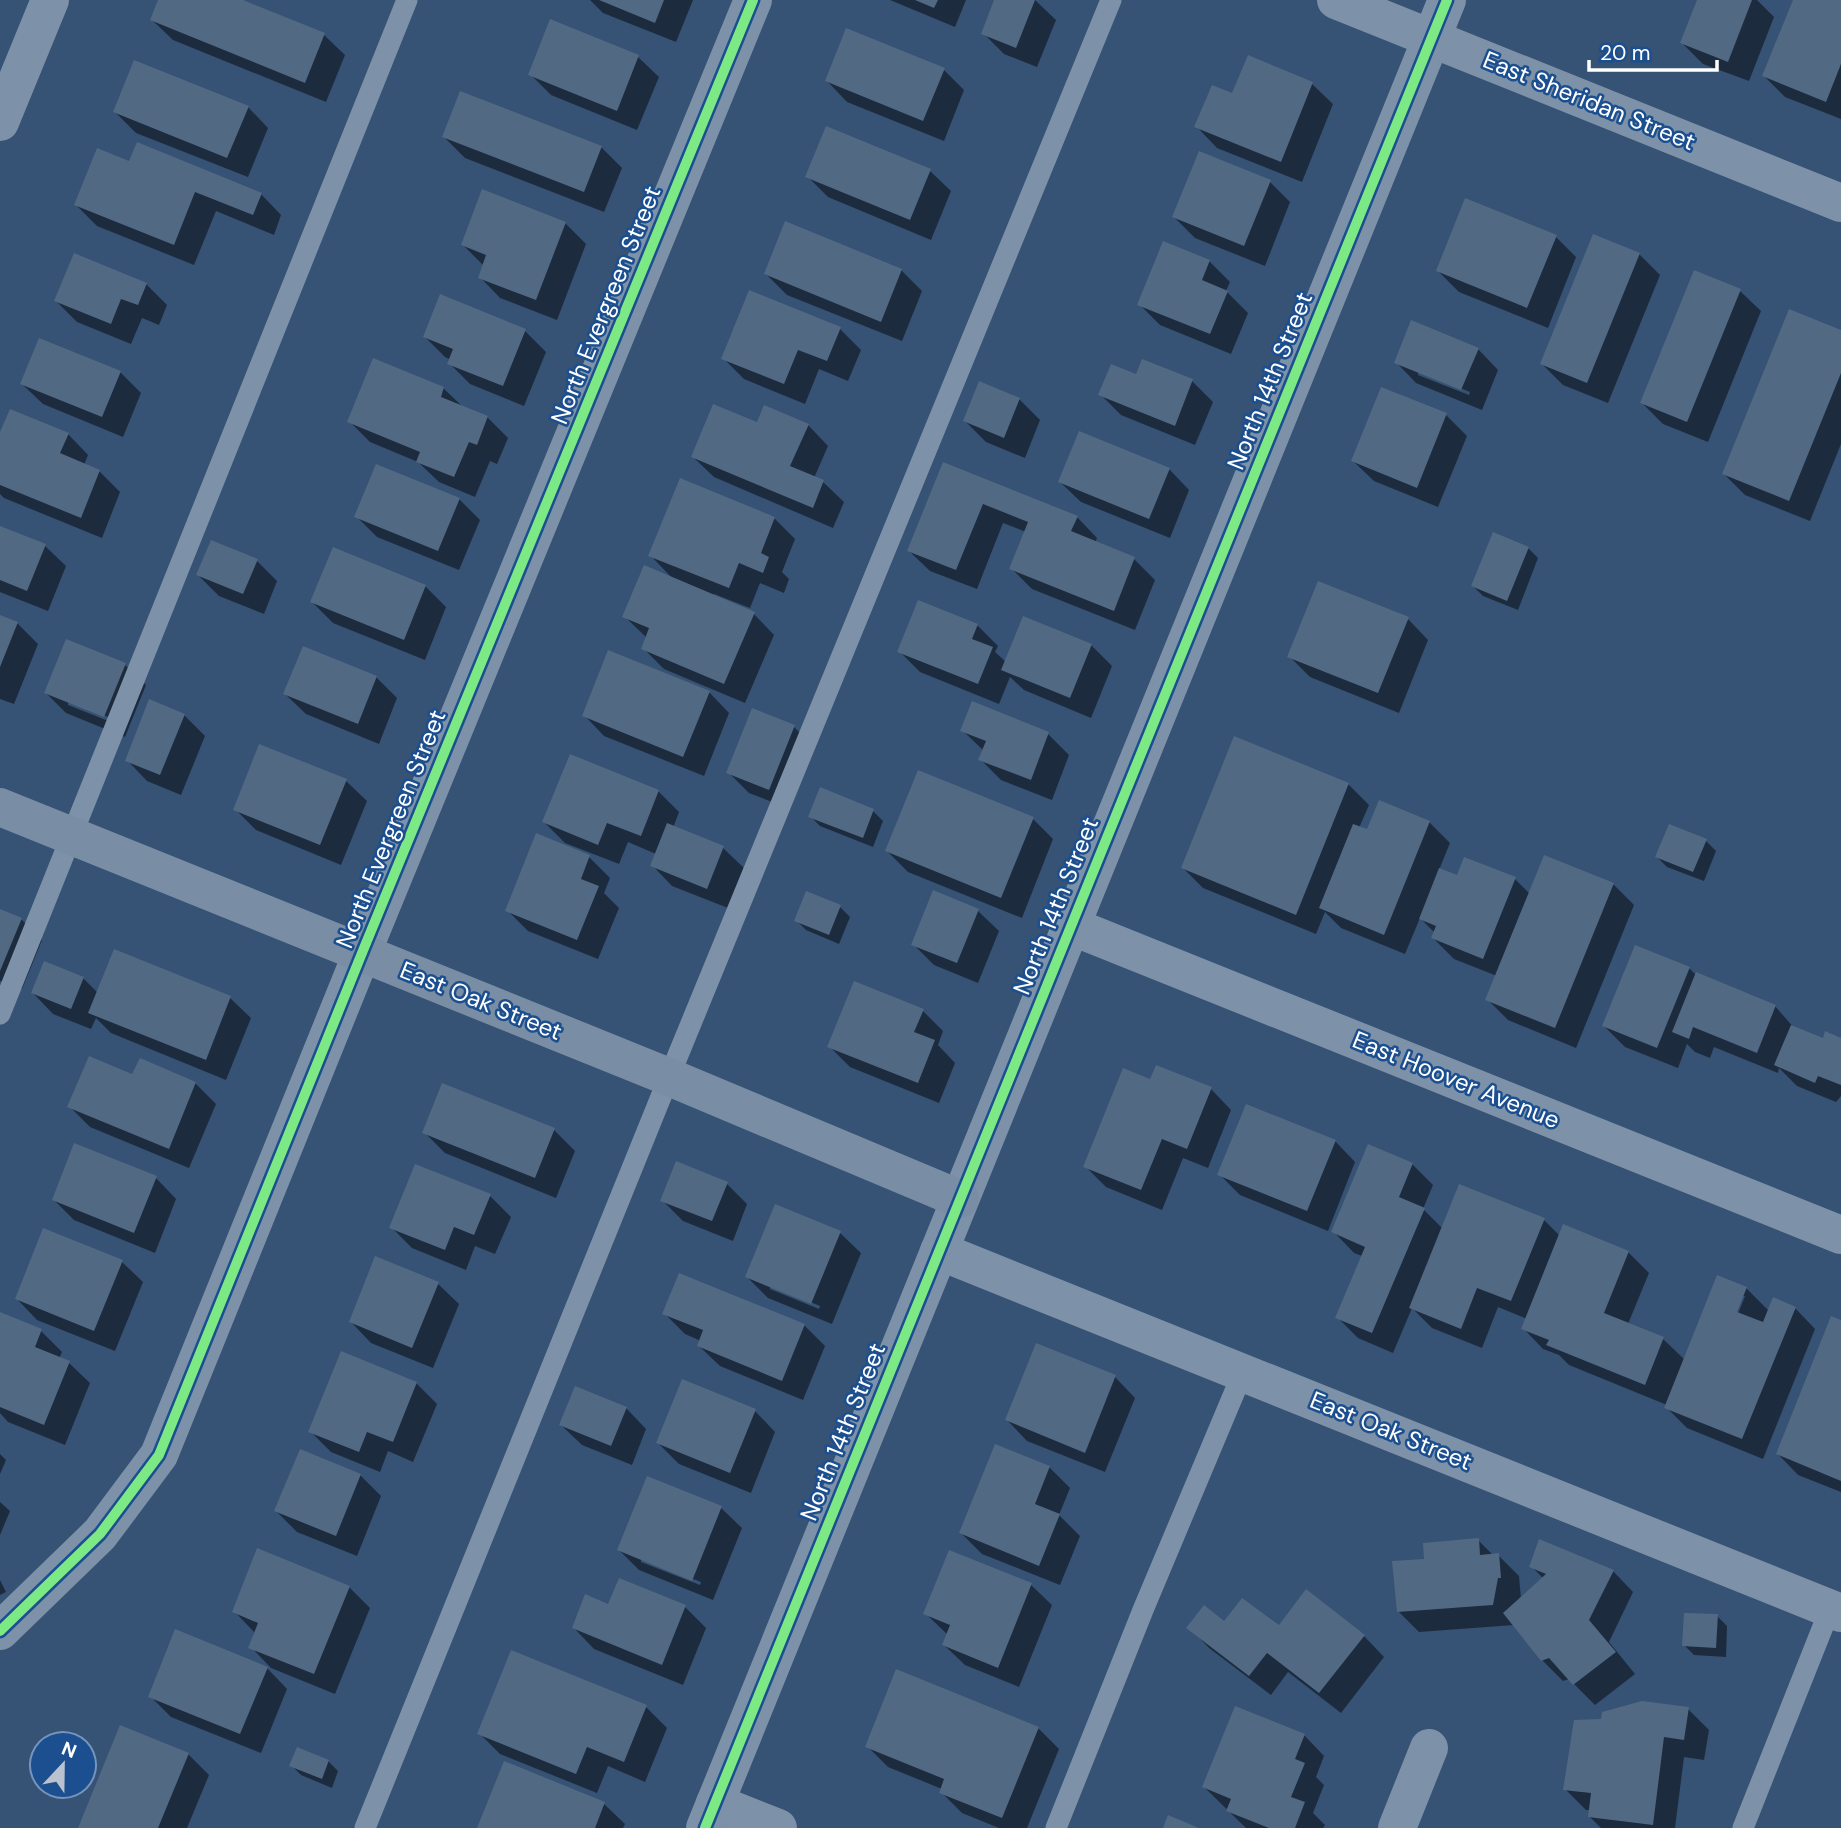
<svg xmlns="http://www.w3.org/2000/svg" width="1841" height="1828" viewBox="0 0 1841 1828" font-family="'DM Sans',sans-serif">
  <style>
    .shadow { fill: #0007; fill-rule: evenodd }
    .building { fill: #526984 }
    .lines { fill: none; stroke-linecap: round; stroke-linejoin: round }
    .lane { stroke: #7d92a8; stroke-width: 21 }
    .street { stroke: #7d92a8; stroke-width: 38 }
    .secondary { stroke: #798da4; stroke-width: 38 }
    .cycleway-casing { stroke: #1b4f8f; stroke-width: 15 }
    .cycleway { stroke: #7ce984; stroke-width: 10 }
    .labels { text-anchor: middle; stroke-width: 5; stroke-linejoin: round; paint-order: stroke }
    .street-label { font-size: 24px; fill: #fff; stroke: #1b4f8f }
  </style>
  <rect width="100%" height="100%" fill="#365274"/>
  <g class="shadow">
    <polygon points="160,0 239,0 324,35 345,55 326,102 173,40 152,20"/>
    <polygon points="590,0 693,0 676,42 603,13"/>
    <polygon points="890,0 966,0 955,27"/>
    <polygon points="996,0 1035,0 1056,20 1037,67 1004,54 983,33"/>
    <polygon points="1699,0 1757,0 1774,17 1749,81 1703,64 1682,43"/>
    <polygon points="1795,0 1841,0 1841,119 1785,97 1764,76"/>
    <polygon points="638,57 659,77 637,130 551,95 530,74"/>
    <polygon points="1249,58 1312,84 1333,104 1302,182 1217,148 1197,127 1233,96"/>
    <polygon points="944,70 964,90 944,141 847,102 827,81"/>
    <polygon points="248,107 268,128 248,177 136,133 115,112"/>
    <polygon points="444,137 601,147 622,168 604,212 465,158"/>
    <polygon points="130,164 261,194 281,215 274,235 216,211 194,265 97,226 76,205"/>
    <polygon points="930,171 951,191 931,240 828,197 807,176"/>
    <polygon points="1270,182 1290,202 1265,266 1195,238 1174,217"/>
    <polygon points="565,223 586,244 557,320 500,298 480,277 484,266 463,245"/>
    <polygon points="1556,237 1576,257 1548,328 1459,292 1438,271"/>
    <polygon points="1639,254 1660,275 1608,403 1563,385 1542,364"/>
    <polygon points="1209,261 1230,282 1226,291 1248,313 1231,354 1160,325 1139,304"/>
    <polygon points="901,270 922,291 902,341 787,295 766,274"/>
    <polygon points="146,284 167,305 159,325 142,318 131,344 77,322 56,301"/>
    <polygon points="1740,291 1761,311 1708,442 1663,424 1642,403"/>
    <polygon points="441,297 525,331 546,352 524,406 470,384 449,363 451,360 445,357 425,337"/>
    <polygon points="840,329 861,350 848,381 819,369 805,404 744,379 723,358"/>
    <polygon points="1841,332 1841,444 1810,521 1745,495 1724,474"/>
    <path d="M1478 349 1498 370 1482 410 1416 383 1396 362ZM1418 371 1470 392 1469 395 1418 375Z"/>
    <polygon points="1143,361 1192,381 1213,402 1195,445 1121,415 1101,395 1137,376"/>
    <polygon points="120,372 141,393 123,437 43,404 22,384"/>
    <polygon points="443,388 463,407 487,417 508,438 497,464 490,461 475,497 439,482 418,462 370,442 349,421"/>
    <polygon points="1019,399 1040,420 1025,458 986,442 965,421"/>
    <polygon points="1446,415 1467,436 1438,507 1374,481 1353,461"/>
    <polygon points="758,424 808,425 828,446 814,478 823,482 844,502 833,528 714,477 693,457"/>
    <polygon points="68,434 88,455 84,465 99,471 120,492 102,538 4,498 0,494 0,437"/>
    <polygon points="944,464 1077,517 1097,538 1095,543 1134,559 1155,580 1135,630 1032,589 1011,568 1026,532 1003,523 977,589 930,571 909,551"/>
    <polygon points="1169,469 1189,490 1170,538 1081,502 1060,482"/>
    <polygon points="459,499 480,520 459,570 377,537 356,516"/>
    <polygon points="774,518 795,539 782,572 789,579 784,593 760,583 750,608 714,594 713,597 754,614 774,635 745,703 664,669 643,648 647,638 624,616 675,581 650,555"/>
    <polygon points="0,528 45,546 66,566 48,611 0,592"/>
    <polygon points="1494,534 1528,548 1538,558 1518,610 1483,596 1473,586"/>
    <polygon points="257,561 277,581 264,614 219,596 198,575"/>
    <polygon points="425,586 446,607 425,660 333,623 312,602"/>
    <polygon points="0,616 17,623 38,644 14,704 0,699"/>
    <polygon points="1408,619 1428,640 1399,713 1310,677 1289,656"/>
    <polygon points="977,625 998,646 995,652 1006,662 1091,645 1112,666 1091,718 1024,690 1010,677 999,704 920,672 899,651"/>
    <path d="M125 665 146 685 125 737 66 713 46 693ZM68 701 113 719 111 722 68 705Z"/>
    <polygon points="376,677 397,698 379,744 306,714 285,694"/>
    <polygon points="709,692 729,713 704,776 604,736 584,715"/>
    <polygon points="973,703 1048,734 1069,755 1052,800 1001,780 980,759 984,751 962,730"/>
    <polygon points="184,715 205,736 181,795 147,781 127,760"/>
    <polygon points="794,727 815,748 790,809 749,793 728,772"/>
    <polygon points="346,781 367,801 341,865 256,830 235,809"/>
    <polygon points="1348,784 1369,805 1359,828 1368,832 1429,822 1450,843 1439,870 1458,877 1515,879 1530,894 1613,884 1634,905 1576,1048 1508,1020 1487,999 1497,976 1454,959 1433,938 1435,933 1420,918 1405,954 1341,928 1325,912 1316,934 1203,888 1183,868"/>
    <polygon points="821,789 873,811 883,821 873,847 820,826 810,816"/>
    <polygon points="658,791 679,812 673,828 723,848 744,868 728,908 672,886 652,865 656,854 628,842 619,864 565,843 544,822"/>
    <polygon points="1033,819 1053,839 1022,918 908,872 887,851"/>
    <polygon points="1706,841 1716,851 1704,881 1667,867 1657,857"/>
    <polygon points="589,857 610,878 604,893 619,908 598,959 528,931 507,910"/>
    <polygon points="807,893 840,907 850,917 839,944 806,930 796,920"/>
    <polygon points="0,911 21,919 42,940 22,989 0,981"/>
    <polygon points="978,911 999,931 978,983 934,965 913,944"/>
    <polygon points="115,951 230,998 251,1018 226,1080 111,1033 96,1018 91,1029 53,1014 33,993 83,978 98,993"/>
    <polygon points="1689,968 1697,976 1775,1006 1795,1029 1824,1040 1841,1040 1841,1096 1836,1102 1797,1086 1779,1068 1778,1073 1714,1047 1710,1058 1695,1052 1687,1044 1678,1068 1625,1047 1604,1026"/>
    <polygon points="923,1011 943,1031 938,1045 955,1063 939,1103 850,1067 829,1046"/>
    <polygon points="133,1076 195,1083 216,1104 189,1168 90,1127 70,1107"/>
    <polygon points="1151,1081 1211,1089 1231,1110 1208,1168 1183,1158 1162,1210 1106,1187 1085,1166"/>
    <polygon points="554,1130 575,1151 556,1198 445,1153 424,1132"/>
    <polygon points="1335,1141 1355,1162 1328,1231 1240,1195 1219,1174"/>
    <path d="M1412 1164 1433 1185 1423 1209 1443 1229 1544 1220 1560 1236 1628 1252 1649 1273 1628 1324 1663 1339 1685 1360 1746 1288 1769 1311 1795 1308 1815 1329 1763 1459 1687 1428 1666 1407 1667 1405 1569 1365 1559 1355 1543 1349 1523 1328 1527 1319 1498 1307 1482 1348 1432 1328 1412 1308 1393 1353 1358 1338 1337 1317 1362 1256 1354 1253 1334 1232ZM1741 1296H1745L1735 1321 1732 1319Z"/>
    <polygon points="156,1178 176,1199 155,1253 74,1220 54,1200"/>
    <polygon points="727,1184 747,1204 733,1241 683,1221 662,1200"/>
    <polygon points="490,1196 511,1217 495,1254 475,1246 466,1270 412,1248 391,1227"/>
    <path d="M840 1233 861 1253 832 1324 768 1298 747 1277ZM770 1285 820 1306 819 1309 770 1289Z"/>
    <polygon points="122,1262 143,1282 115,1351 37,1320 17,1299"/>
    <polygon points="438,1284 459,1304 433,1368 371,1343 351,1322"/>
    <polygon points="664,1313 804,1325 825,1346 803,1400 720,1366 699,1346 701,1341 685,1334"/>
    <polygon points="0,1314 41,1331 62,1352 59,1359 69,1363 90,1383 65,1445 8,1422 0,1413"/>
    <polygon points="1841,1322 1841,1492 1798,1475 1778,1454"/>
    <polygon points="1115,1377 1135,1398 1105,1472 1027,1441 1007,1420"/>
    <polygon points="416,1383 437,1404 413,1462 388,1451 380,1472 331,1452 310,1431"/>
    <polygon points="626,1408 646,1429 632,1465 582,1445 561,1425"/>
    <polygon points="755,1411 775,1432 751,1493 679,1464 658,1443"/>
    <polygon points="0,1454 6,1460 0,1474"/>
    <polygon points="1049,1467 1070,1488 1059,1515 1080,1536 1060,1585 982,1554 961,1533"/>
    <polygon points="360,1475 381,1496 357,1556 297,1532 276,1511"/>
    <polygon points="0,1502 10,1511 0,1535"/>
    <path d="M721 1508 742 1528 713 1600 639 1570 619 1550ZM641 1558 701 1582 700 1585 641 1562Z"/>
    <polygon points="1478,1540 1493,1555 1498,1555 1519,1576 1521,1599 1544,1579 1531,1566 1613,1571 1633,1592 1609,1642 1635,1674 1595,1705 1569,1679 1563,1681 1542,1660 1514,1625 1419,1632 1398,1611 1426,1560"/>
    <polygon points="0,1580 6,1592 0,1595"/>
    <polygon points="1031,1585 1052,1605 1019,1687 965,1665 944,1645 948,1635 925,1613"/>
    <polygon points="349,1587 370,1608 335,1694 271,1668 251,1647 254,1632 234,1611"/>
    <polygon points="609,1606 685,1607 706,1628 683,1685 594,1649 574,1628"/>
    <polygon points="1717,1616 1727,1626 1726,1657 1694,1655 1684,1645"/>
    <polygon points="1225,1623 1364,1636 1384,1657 1341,1713 1288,1672 1271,1695 1209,1648 1189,1627"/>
    <polygon points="512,1653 646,1707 667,1728 645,1782 608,1766 597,1793 500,1754 479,1733"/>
    <polygon points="267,1668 287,1689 261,1753 171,1717 150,1696"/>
    <polygon points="1688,1709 1709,1730 1704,1760 1684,1757 1675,1828 1601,1828 1589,1816 1590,1810 1586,1810 1565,1789 1602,1720"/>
    <polygon points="1038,1728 1059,1749 1027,1828 999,1828 962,1813 941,1792 942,1789 888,1767 867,1746"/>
    <polygon points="1304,1735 1324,1756 1316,1777 1324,1785 1313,1813 1325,1825 1323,1828 1246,1828 1204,1787"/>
    <polygon points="188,1754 209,1775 187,1828 80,1828"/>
    <polygon points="328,1761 338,1771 332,1788 301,1775 291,1765"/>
    <polygon points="604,1804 625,1824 623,1828 479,1828"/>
  </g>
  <g class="building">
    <polygon points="158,0 243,0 325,33 305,83 150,20"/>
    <polygon points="599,0 664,0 655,23"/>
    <polygon points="915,0 938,0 934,8"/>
    <polygon points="994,0 1035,0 1016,48 981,34"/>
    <polygon points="1697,0 1752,0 1728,62 1680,43"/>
    <polygon points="1793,0 1841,0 1841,64 1826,102 1762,76"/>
    <polygon points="550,19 639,55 617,111 528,75"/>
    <polygon points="846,28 945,68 923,121 825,81"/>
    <polygon points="1248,55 1313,82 1281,162 1194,127 1212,85 1232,93"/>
    <polygon points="134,60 249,106 227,158 113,112"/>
    <polygon points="460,91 602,146 584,192 442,137"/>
    <polygon points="826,126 931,169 910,220 805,177"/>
    <polygon points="137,142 262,193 253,215 195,192 174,245 74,205 97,148 129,161"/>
    <polygon points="1199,151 1271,180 1244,246 1172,217"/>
    <polygon points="482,189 566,222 536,300 478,278 486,255 461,245"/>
    <polygon points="1465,198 1557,235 1527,308 1436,271"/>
    <polygon points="785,221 902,269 881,322 764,274"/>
    <polygon points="1593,234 1640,253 1587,383 1540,364"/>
    <polygon points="1163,241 1210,260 1202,280 1228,291 1210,334 1137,305"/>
    <polygon points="74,253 147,283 138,305 121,299 111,324 54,301"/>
    <polygon points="1694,270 1741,289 1687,422 1640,403"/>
    <polygon points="749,290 841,327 827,361 798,350 784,384 721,359"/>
    <polygon points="440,294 526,329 503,386 447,364 453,349 423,337"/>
    <polygon points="1789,309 1841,330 1841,373 1789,501 1722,474"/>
    <polygon points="1411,320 1479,348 1461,390 1394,363"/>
    <polygon points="39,338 121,371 102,417 20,384"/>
    <polygon points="373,358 444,387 441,397 488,416 477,445 469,442 454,477 416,462 420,452 347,422"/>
    <polygon points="1142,359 1193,379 1175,426 1098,395 1111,364 1136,374"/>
    <polygon points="979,381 1020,398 1004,438 963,421"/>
    <polygon points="1381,387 1447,413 1417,488 1351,461"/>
    <polygon points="713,404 757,422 764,405 809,424 790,466 824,480 813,508 691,457"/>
    <polygon points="10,409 69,433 60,453 100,470 81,518 0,485 0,432"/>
    <polygon points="1079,431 1170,468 1149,519 1058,482"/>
    <polygon points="943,462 1078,516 1071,531 1135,557 1114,611 1009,569 1028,522 983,504 956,570 907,551"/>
    <polygon points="376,464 460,498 438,551 354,517"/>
    <polygon points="680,478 775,517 761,553 769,557 763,573 739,563 729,588 648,556"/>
    <polygon points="0,526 46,544 27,591 0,580"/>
    <polygon points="1493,532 1529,547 1507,601 1471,586"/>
    <polygon points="211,540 258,559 243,594 196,575"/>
    <polygon points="333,547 426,585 404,640 310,602"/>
    <polygon points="644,565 755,612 724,684 641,649 649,628 622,617"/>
    <polygon points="1318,581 1409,617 1378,693 1287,657"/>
    <polygon points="918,600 978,624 972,639 993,647 978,684 897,652"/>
    <polygon points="0,615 18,622 0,667"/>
    <polygon points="1023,616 1092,644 1070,698 1001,670"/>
    <polygon points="66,639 126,663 104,717 44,693"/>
    <polygon points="303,646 377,676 358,724 283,694"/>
    <polygon points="608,650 710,691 683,757 582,716"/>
    <polygon points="149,699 185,714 160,775 125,761"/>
    <polygon points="972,701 1049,732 1031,780 978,760 986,741 960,731"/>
    <polygon points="752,708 795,725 769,790 726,773"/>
    <polygon points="1234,736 1349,783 1296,915 1181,868"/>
    <polygon points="259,744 347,779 320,845 233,810"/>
    <polygon points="570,754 659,790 641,836 607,823 598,845 542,822"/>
    <polygon points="918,770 1034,817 1001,898 885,851"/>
    <polygon points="820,787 874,809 863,838 808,817"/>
    <polygon points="1379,800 1430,821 1384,935 1319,908 1353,824 1367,829"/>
    <polygon points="667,823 724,846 707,889 650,866"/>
    <polygon points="1669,824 1707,839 1693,872 1655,857"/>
    <polygon points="536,833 590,855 581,879 599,886 577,940 505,911"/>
    <polygon points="1544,855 1614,883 1555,1028 1485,1000"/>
    <polygon points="1464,857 1516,877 1483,959 1431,938 1436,926 1419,919 1439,868 1457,875"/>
    <polygon points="933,890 979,909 957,963 911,945"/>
    <polygon points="806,891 841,905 829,935 794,921"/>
    <polygon points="0,909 22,918 0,971"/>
    <polygon points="1635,945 1690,967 1657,1048 1602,1026"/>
    <polygon points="114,949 231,996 206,1060 88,1013"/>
    <polygon points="44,961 84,977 71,1009 31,993"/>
    <polygon points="1696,972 1776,1005 1757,1053 1693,1027 1689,1039 1672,1032"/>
    <polygon points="854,981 924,1009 914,1032 935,1040 918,1083 827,1047"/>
    <polygon points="1791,1025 1823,1038 1825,1031 1841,1038 1841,1085 1818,1076 1815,1083 1774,1065"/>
    <polygon points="89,1056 132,1074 140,1058 196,1082 169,1149 67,1107"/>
    <polygon points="1156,1065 1212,1087 1187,1149 1162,1139 1141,1190 1083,1167 1123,1068 1150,1079"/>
    <polygon points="442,1083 555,1128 535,1178 422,1133"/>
    <polygon points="1246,1104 1336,1140 1307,1211 1217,1175"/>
    <polygon points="74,1143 157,1176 134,1233 52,1200"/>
    <polygon points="1368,1144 1413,1163 1399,1197 1425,1208 1372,1333 1335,1318 1365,1247 1331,1232"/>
    <polygon points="676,1161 728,1182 712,1221 660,1201"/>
    <polygon points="415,1164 491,1194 474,1235 454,1227 445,1250 389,1228"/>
    <polygon points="1459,1184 1545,1218 1511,1301 1477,1288 1461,1329 1409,1308"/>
    <polygon points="775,1204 841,1231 811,1304 745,1277"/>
    <polygon points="1563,1224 1629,1251 1604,1313 1664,1337 1645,1385 1546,1345 1549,1340 1521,1329"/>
    <polygon points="43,1228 123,1260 94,1331 15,1299"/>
    <polygon points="375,1256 439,1282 412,1348 349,1322"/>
    <polygon points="679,1273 805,1324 782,1381 697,1346 703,1330 662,1314"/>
    <polygon points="1717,1275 1747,1287 1737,1312 1763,1322 1773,1297 1796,1307 1742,1439 1664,1408"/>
    <polygon points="0,1312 42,1329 35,1347 70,1361 44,1425 0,1407"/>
    <polygon points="1831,1316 1841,1320 1841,1481 1776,1454"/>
    <polygon points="1036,1343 1116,1375 1085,1453 1005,1420"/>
    <polygon points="341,1351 417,1382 393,1442 367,1432 359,1452 308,1432"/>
    <polygon points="682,1379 756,1409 730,1473 656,1443"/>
    <polygon points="575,1386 627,1407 611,1446 559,1425"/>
    <polygon points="995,1444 1050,1466 1035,1504 1060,1514 1039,1566 959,1533"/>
    <polygon points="300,1449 361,1474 336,1536 274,1511"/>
    <polygon points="647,1476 722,1506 692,1581 617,1550"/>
    <polygon points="1479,1538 1480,1555 1499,1553 1501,1578 1498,1578 1493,1605 1397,1612 1392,1561 1424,1559 1423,1543"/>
    <polygon points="1539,1539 1614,1570 1589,1620 1616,1652 1573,1685 1549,1658 1541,1661 1503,1613 1546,1574 1529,1567"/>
    <polygon points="257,1548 350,1586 314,1674 248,1648 258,1623 232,1612"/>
    <polygon points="949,1550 1032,1583 998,1668 942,1645 950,1625 923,1614"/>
    <polygon points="619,1578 686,1605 662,1665 572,1628 585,1594 608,1604"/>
    <polygon points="1306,1589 1365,1635 1319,1693 1267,1653 1249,1676 1186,1628 1204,1605 1224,1621 1242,1598 1279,1625"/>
    <polygon points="1684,1613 1718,1614 1716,1648 1682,1646"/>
    <polygon points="175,1629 268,1667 240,1734 148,1697"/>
    <polygon points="511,1650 647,1705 624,1762 587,1747 576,1774 477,1734"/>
    <polygon points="896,1669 1039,1727 1002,1818 939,1793 944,1779 865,1747"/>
    <polygon points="1642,1701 1689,1707 1684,1740 1664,1737 1653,1825 1588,1817 1591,1793 1563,1790 1574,1720 1601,1719 1602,1712"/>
    <polygon points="1235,1706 1305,1734 1295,1759 1305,1763 1291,1797 1305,1802 1295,1828 1269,1828 1226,1811 1231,1799 1202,1787"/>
    <polygon points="120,1725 189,1753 158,1828 78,1828"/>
    <polygon points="297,1747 329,1760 322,1779 289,1766"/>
    <polygon points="504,1761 605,1802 595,1828 477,1828"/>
    <polygon points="1168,1815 1199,1828 1163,1828"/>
  </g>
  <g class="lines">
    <g class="lane">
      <polyline points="0,1014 407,0"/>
      <polyline points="365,1828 669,1077 1111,0"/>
      <polyline points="1056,1828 1143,1610 1243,1372"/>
      <polyline points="1743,1828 1830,1609"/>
    </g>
    <g class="street">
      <polyline points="1336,0 1841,203"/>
      <polyline points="0,122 50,0"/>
      <polyline points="1071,926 1841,1235"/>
      <polyline points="939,1251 1841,1613"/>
      <polyline points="0,1631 100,1534 159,1455 362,953 753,0"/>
      <polyline points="715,1803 778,1828"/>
      <polyline points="705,1828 1447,0"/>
      <polyline points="1397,1828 1429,1748"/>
    </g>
    <polyline class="secondary" points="0,807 669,1077 960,1199"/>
    <defs>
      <g id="cycleway">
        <polyline points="0,1631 100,1534 159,1455 362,953 753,0"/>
        <polyline points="705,1828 1447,0"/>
      </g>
    </defs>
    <use href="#cycleway" class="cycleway-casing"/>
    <use href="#cycleway" class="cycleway"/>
  </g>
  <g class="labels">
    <g class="street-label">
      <text transform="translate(1589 101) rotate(22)" y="8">East Sheridan Street</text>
      <text transform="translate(606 305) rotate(-68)" y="8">North Evergreen Street</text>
      <text transform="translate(1270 381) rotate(-68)" y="8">North 14th Street</text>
      <text transform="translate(391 829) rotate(-68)" y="8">North Evergreen Street</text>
      <text transform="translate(1056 906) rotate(-68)" y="8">North 14th Street</text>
      <text transform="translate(481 1001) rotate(22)" y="8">East Oak Street</text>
      <text transform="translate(1456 1080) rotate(22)" y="8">East Hoover Avenue</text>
      <text transform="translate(1391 1431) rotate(22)" y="8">East Oak Street</text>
      <text transform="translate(843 1432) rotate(-68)" y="8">North 14th Street</text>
    </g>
  </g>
  <g transform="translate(63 1765) rotate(22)"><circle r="33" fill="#1b4f8f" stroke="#7695bc" stroke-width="2"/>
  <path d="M0-5L12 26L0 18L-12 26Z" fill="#b9c2ce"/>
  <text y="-10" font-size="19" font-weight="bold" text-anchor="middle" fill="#ffffff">N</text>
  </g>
  <path d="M1589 60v10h128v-10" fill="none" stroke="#ffffff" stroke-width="3.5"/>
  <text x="1600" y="60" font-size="21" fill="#ffffff" stroke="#1b4f8f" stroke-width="5" paint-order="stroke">20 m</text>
</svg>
